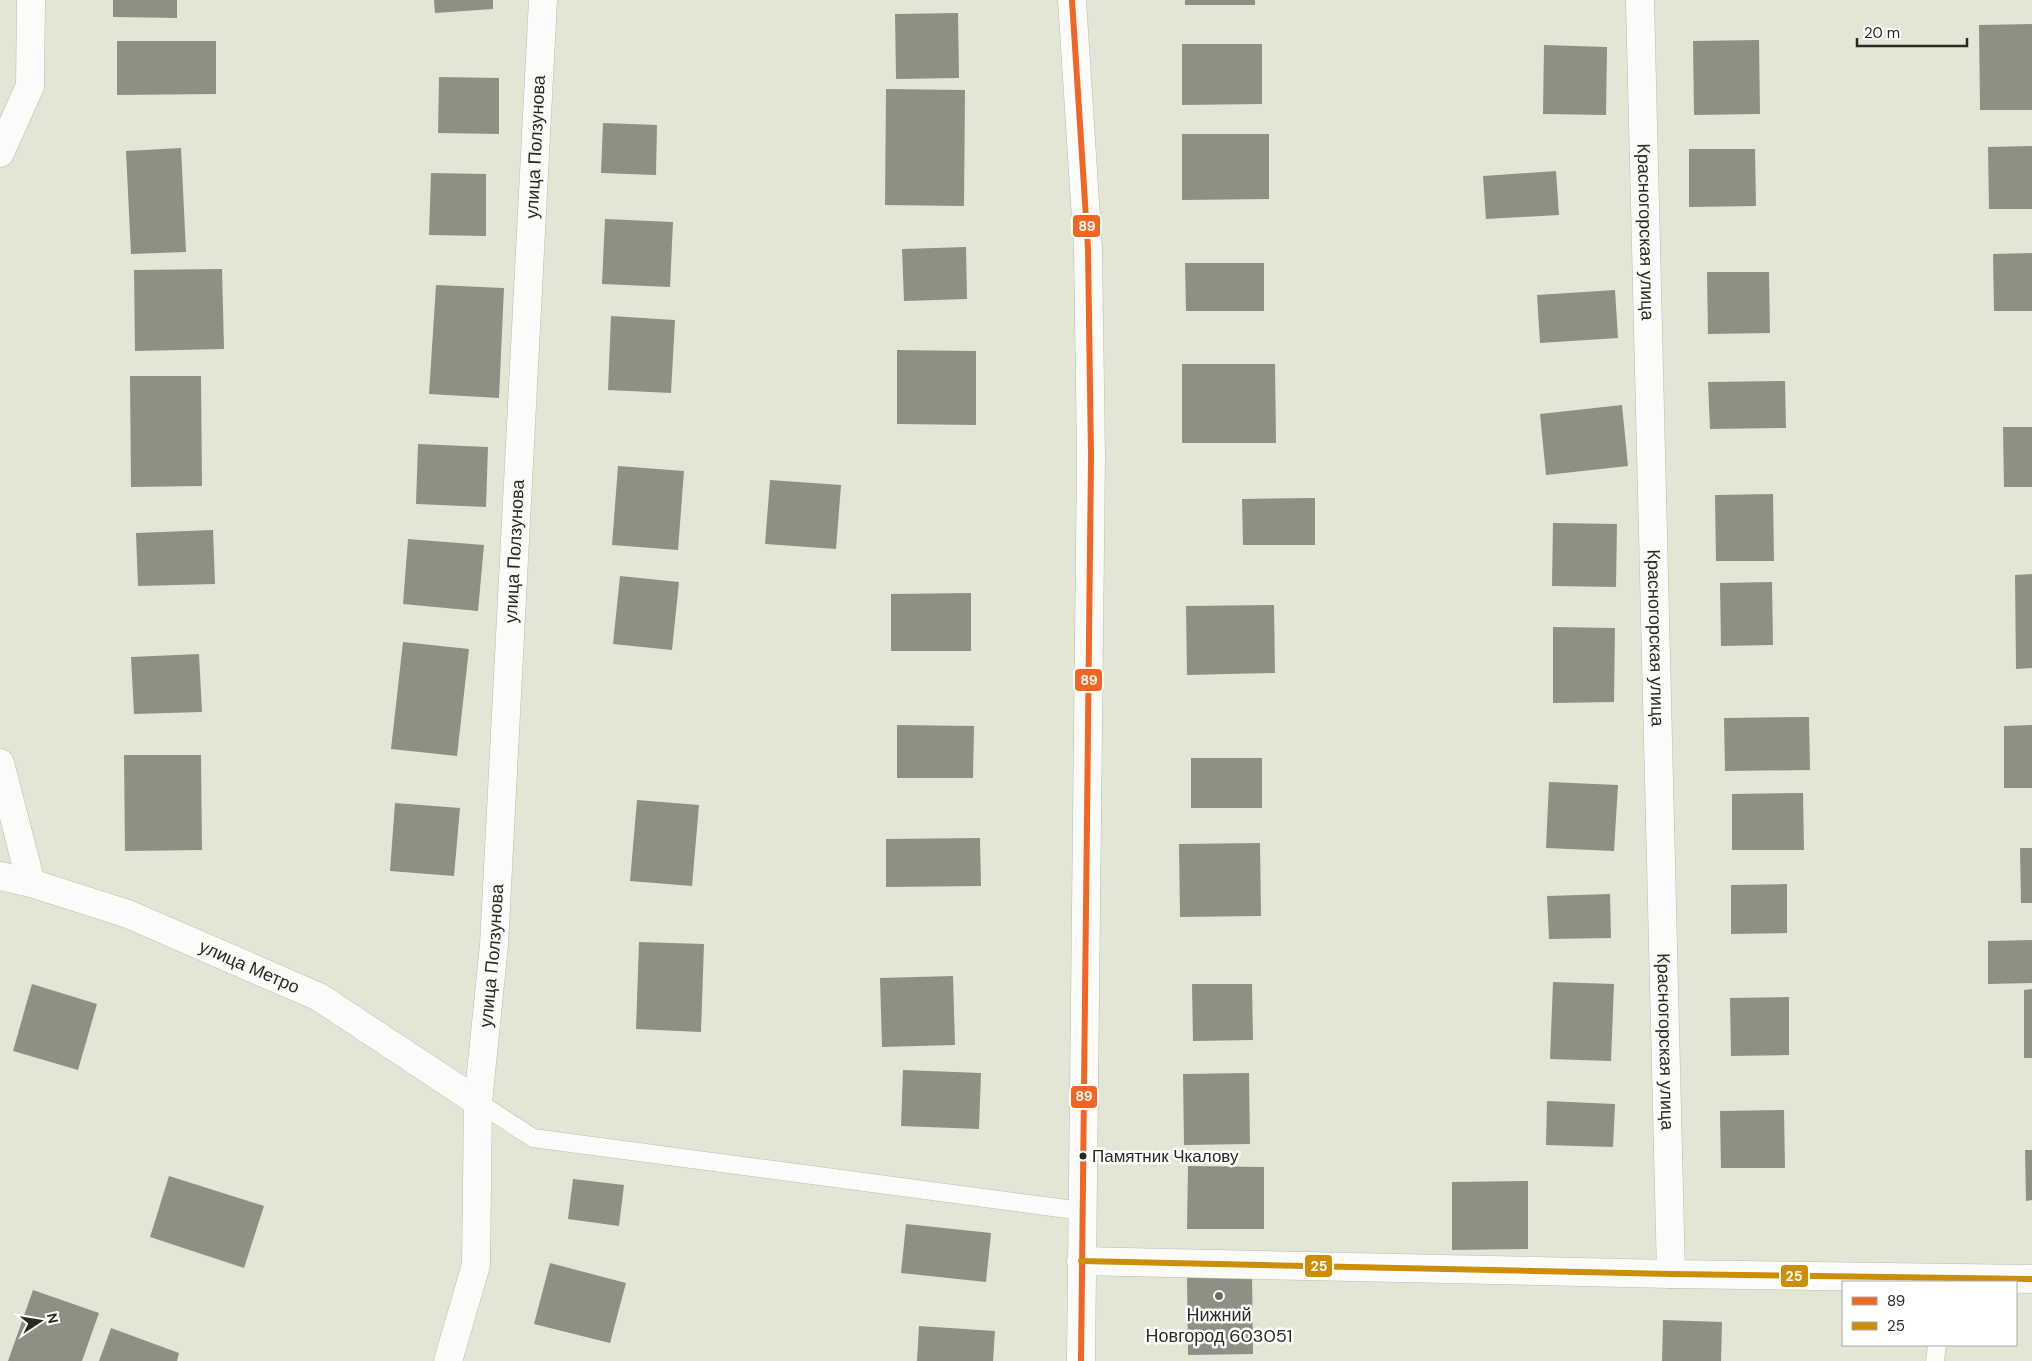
<svg xmlns="http://www.w3.org/2000/svg" width="2032" height="1361" viewBox="0 0 2032 1361" font-family="'DM Sans',sans-serif">
  <style>
    .building { fill: #8d9184 }
    .lines { fill: none; stroke-linecap: round; stroke-linejoin: round }
    .service-casing { stroke: #b8bcae; stroke-width: 19 }
    .minor-casing { stroke: #b8bcae; stroke-width: 29 }
    .primary-casing { stroke: #b8bcae; stroke-width: 29 }
    .service { stroke: #fbfbf9; stroke-width: 18 }
    .minor { stroke: #fbfbf9; stroke-width: 28 }
    .primary { stroke: #fbfbf9; stroke-width: 28 }
    .bus-1-casing { stroke: #fff; stroke-width: 10 }
    .bus-2-casing { stroke: #fff; stroke-width: 10 }
    .bus-1 { stroke: #f26522; stroke-width: 6 }
    .bus-2 { stroke: #ce8d06; stroke-width: 6 }
    .bus-dot { fill: #282b1e; stroke: #fff; stroke-width: 2 }
    .poi-dot { fill: #696d5e; stroke: #fff; stroke-width: 2 }
    .labels { text-anchor: middle; stroke-width: 5; stroke-linejoin: round; paint-order: stroke }
    .bus-label { font-size: 17px; fill: #282b1e; stroke: #fff; text-anchor: start }
    .street-label { font-size: 18px; fill: #282b1e; stroke: #fff }
    .poi-label { font-size: 18px; fill: #282b1e; stroke: #fff }
    .line-badge { stroke: #fff; stroke-width: 2 }
    .badge-label { font-size: 14px; text-anchor: middle; font-weight: bold; fill: #fff }
  </style>
  <rect width="100%" height="100%" fill="#e2e7d5"/>
  <g class="building">
    <polygon points="113,0 177,0 177,18 113,17"/>
    <polygon points="434,0 493,0 493,9 435,13"/>
    <rect x="1185" y="0" width="70" height="5"/>
    <polygon points="958,13 959,78 896,79 895,14"/>
    <polygon points="2032,24 2032,110 1980,110 1979,25"/>
    <polygon points="1759,40 1760,114 1694,115 1693,41"/>
    <polygon points="117,41 216,41 216,94 117,95"/>
    <polygon points="1182,44 1262,44 1262,104 1182,105"/>
    <polygon points="1544,45 1607,47 1606,115 1543,114"/>
    <polygon points="439,77 499,78 499,134 438,133"/>
    <polygon points="886,89 965,90 964,206 885,205"/>
    <polygon points="603,123 657,125 656,175 601,173"/>
    <polygon points="1182,134 1269,134 1269,199 1182,200"/>
    <polygon points="2032,146 2032,209 1989,209 1988,147"/>
    <polygon points="181,148 186,252 131,254 126,151"/>
    <polygon points="1689,149 1755,149 1756,206 1689,207"/>
    <polygon points="1556,171 1559,215 1486,219 1483,176"/>
    <polygon points="431,173 486,174 486,236 429,235"/>
    <polygon points="605,219 673,222 670,287 602,284"/>
    <polygon points="966,247 967,299 904,301 902,249"/>
    <polygon points="2032,253 2032,311 1994,311 1993,254"/>
    <polygon points="1185,263 1264,263 1264,311 1186,311"/>
    <polygon points="222,269 224,349 135,351 134,270"/>
    <polygon points="1707,272 1769,272 1770,333 1708,334"/>
    <polygon points="436,285 504,288 499,398 429,394"/>
    <polygon points="1615,290 1618,338 1540,343 1537,295"/>
    <polygon points="611,316 675,320 671,393 608,390"/>
    <polygon points="897,350 976,351 976,425 897,424"/>
    <polygon points="1182,364 1275,364 1276,443 1182,443"/>
    <polygon points="130,376 201,376 202,486 131,487"/>
    <polygon points="1785,381 1786,428 1710,429 1708,382"/>
    <polygon points="1622,405 1628,466 1546,475 1540,414"/>
    <polygon points="2003,427 2032,427 2032,487 2004,487"/>
    <polygon points="418,444 488,447 486,507 416,504"/>
    <polygon points="618,466 684,471 678,550 612,545"/>
    <polygon points="770,480 841,485 836,549 765,544"/>
    <polygon points="1773,494 1774,561 1716,561 1715,495"/>
    <polygon points="1315,498 1315,545 1243,545 1242,499"/>
    <polygon points="1553,523 1617,524 1616,587 1552,586"/>
    <polygon points="213,530 215,584 138,586 136,533"/>
    <polygon points="408,539 484,545 478,611 403,604"/>
    <polygon points="2032,574 2032,668 2016,669 2015,575"/>
    <polygon points="620,576 679,582 672,650 613,644"/>
    <polygon points="1772,582 1773,645 1721,646 1720,583"/>
    <polygon points="971,593 971,651 891,651 891,594"/>
    <polygon points="1274,605 1275,673 1187,675 1186,606"/>
    <polygon points="1553,627 1615,628 1614,702 1553,703"/>
    <polygon points="403,642 469,649 457,756 391,749"/>
    <polygon points="199,654 202,712 134,714 131,657"/>
    <polygon points="1809,717 1810,770 1725,771 1724,718"/>
    <polygon points="897,725 974,726 973,778 897,778"/>
    <polygon points="2032,725 2032,788 2004,788 2004,726"/>
    <polygon points="124,755 201,755 202,850 125,851"/>
    <rect x="1191" y="758" width="71" height="50"/>
    <polygon points="1549,782 1618,785 1614,851 1546,848"/>
    <polygon points="1803,793 1804,850 1732,850 1732,794"/>
    <polygon points="637,800 699,805 692,886 630,881"/>
    <polygon points="395,803 460,808 454,876 390,871"/>
    <polygon points="980,838 981,886 886,887 886,839"/>
    <polygon points="1260,843 1261,916 1180,917 1179,844"/>
    <polygon points="2020,848 2032,848 2032,903 2021,903"/>
    <polygon points="1787,884 1787,933 1731,934 1731,885"/>
    <polygon points="1610,894 1611,938 1549,939 1547,896"/>
    <polygon points="2032,940 2032,983 1988,984 1988,941"/>
    <polygon points="639,942 704,944 701,1032 636,1029"/>
    <polygon points="953,976 955,1045 882,1047 880,978"/>
    <polygon points="1553,982 1614,984 1611,1061 1550,1059"/>
    <polygon points="32,984 97,1004 78,1070 13,1051"/>
    <polygon points="1192,984 1252,984 1253,1040 1193,1041"/>
    <polygon points="2032,989 2032,1058 2024,1058 2024,990"/>
    <polygon points="1789,997 1789,1055 1731,1056 1730,998"/>
    <polygon points="903,1070 981,1073 979,1129 901,1126"/>
    <polygon points="1249,1073 1250,1144 1184,1145 1183,1074"/>
    <polygon points="1547,1101 1615,1104 1613,1147 1546,1145"/>
    <polygon points="1784,1110 1785,1168 1721,1168 1720,1111"/>
    <polygon points="2025,1150 2032,1150 2032,1200 2026,1201"/>
    <polygon points="1188,1166 1264,1167 1264,1229 1187,1229"/>
    <polygon points="169,1176 264,1206 244,1268 150,1237"/>
    <polygon points="573,1179 624,1185 619,1226 568,1219"/>
    <polygon points="1528,1181 1528,1249 1452,1250 1452,1182"/>
    <polygon points="906,1224 991,1233 986,1282 901,1273"/>
    <polygon points="550,1263 626,1283 610,1343 534,1324"/>
    <polygon points="1252,1273 1253,1354 1188,1355 1187,1275"/>
    <polygon points="33,1290 99,1313 82,1361 8,1361"/>
    <polygon points="1663,1320 1722,1322 1721,1361 1662,1361"/>
    <polygon points="919,1326 995,1331 993,1361 917,1361"/>
    <polygon points="111,1328 179,1353 177,1361 99,1361"/>
  </g>
  <g class="lines">
    <defs>
      <g id="service">
        <polyline points="478,1102 533,1138 1082,1211"/>
        <polyline points="1935,1361 1937,1345"/>
      </g>
      <g id="minor">
        <path id="s1" d="M1640 0 1671 1274"/>
        <polyline points="0,153 30,86 31,0"/>
        <polyline points="0,763 31,883"/>
        <path id="s2" d="M0 876 31 883 128 914 319 997 478 1102"/>
        <polyline points="1081,1261 1671,1274 2032,1279"/>
        <path id="s3" d="M448 1361 476 1265 478 1102 494 945 543 0"/>
      </g>
      <polyline id="primary" points="1072,0 1088,249 1091,457 1081,1361"/>
    </defs>
    <use href="#service" class="service-casing"/>
    <use href="#minor" class="minor-casing"/>
    <use href="#primary" class="primary-casing"/>
    <use href="#service" class="service"/>
    <use href="#minor" class="minor"/>
    <use href="#primary" class="primary"/>
    <defs>
      <polyline id="bus-1" points="1072,0 1088,249 1091,457 1081,1361"/>
      <polyline id="bus-2" points="1081,1261 1671,1274 2032,1279"/>
    </defs>
    <use href="#bus-1" class="bus-1-casing"/>
    <use href="#bus-2" class="bus-2-casing"/>
    <use href="#bus-1" class="bus-1"/>
    <use href="#bus-2" class="bus-2"/>
  </g>
  <circle class="bus-dot" cx="1083" cy="1156" r="4.5"/>
  <circle class="poi-dot" cx="1219" cy="1296" r="5"/>
  <g class="labels">
    <g class="bus-label">
      <text x="1092" y="1162">Памятник Чкалову</text>
    </g>
    <g class="street-label">
      <text dy="6" stroke="none"><textPath href="#s3" startOffset="1220">улица Ползунова</textPath></text>
      <text dy="6" stroke="none"><textPath href="#s1" startOffset="232">Красногорская улица</textPath></text>
      <text dy="6" stroke="none"><textPath href="#s3" startOffset="815">улица Ползунова</textPath></text>
      <text dy="6" stroke="none"><textPath href="#s1" startOffset="638">Красногорская улица</textPath></text>
      <text dy="6" stroke="none"><textPath href="#s3" startOffset="410">улица Ползунова</textPath></text>
      <text dy="6" stroke="none"><textPath href="#s2" startOffset="266">улица Метро</textPath></text>
      <text dy="6" stroke="none"><textPath href="#s1" startOffset="1042">Красногорская улица</textPath></text>
    </g>
    <g class="poi-label">
      <text x="1219" y="1321">Нижний<tspan x="1219" dy="21">Новгород 603051</tspan></text>
    </g>
  </g>
  <g class="line-badge">
    <rect x="1072" y="214" width="29" height="24" rx="5" fill="#f26522"/>
    <rect x="1074" y="668" width="29" height="24" rx="5" fill="#f26522"/>
    <rect x="1070" y="1085" width="28" height="24" rx="5" fill="#f26522"/>
    <rect x="1304" y="1254" width="29" height="24" rx="5" fill="#ce8d06"/>
    <rect x="1780" y="1264" width="29" height="24" rx="5" fill="#ce8d06"/>
  </g>
  <g class="badge-label">
    <text x="1087" y="231">89</text>
    <text x="1089" y="685">89</text>
    <text x="1084" y="1101">89</text>
    <text x="1319" y="1271">25</text>
    <text x="1794" y="1281">25</text>
  </g>
  <rect x="1842" y="1281" width="175" height="65" fill="#ffffff" stroke="#a9aaa5"/>
  <rect x="1852" y="1297" width="25" height="8" fill="#f26522" stroke="#a9aaa5"/>
  <text x="1887" y="1306" font-size="15" fill="#282b1e">89</text>
  <rect x="1852" y="1322" width="25" height="8" fill="#ce8d06" stroke="#a9aaa5"/>
  <text x="1887" y="1331" font-size="15" fill="#282b1e">25</text>
  <g transform="translate(40 1321) rotate(78)" stroke="#ffffff" stroke-width="4" paint-order="stroke">
  <path d="M0-4L9 19L0 12L-9 19Z" fill="#282b1e"/>
  <text y="-8" font-size="14" font-weight="bold" text-anchor="middle" fill="#282b1e">N</text>
  </g>
  <path d="M1857 38v8h110v-8" fill="none" stroke="#282b1e" stroke-width="2.5"/>
  <text x="1864" y="38" font-size="15" fill="#282b1e" stroke="#ffffff" stroke-width="4" paint-order="stroke">20 m</text>
</svg>
